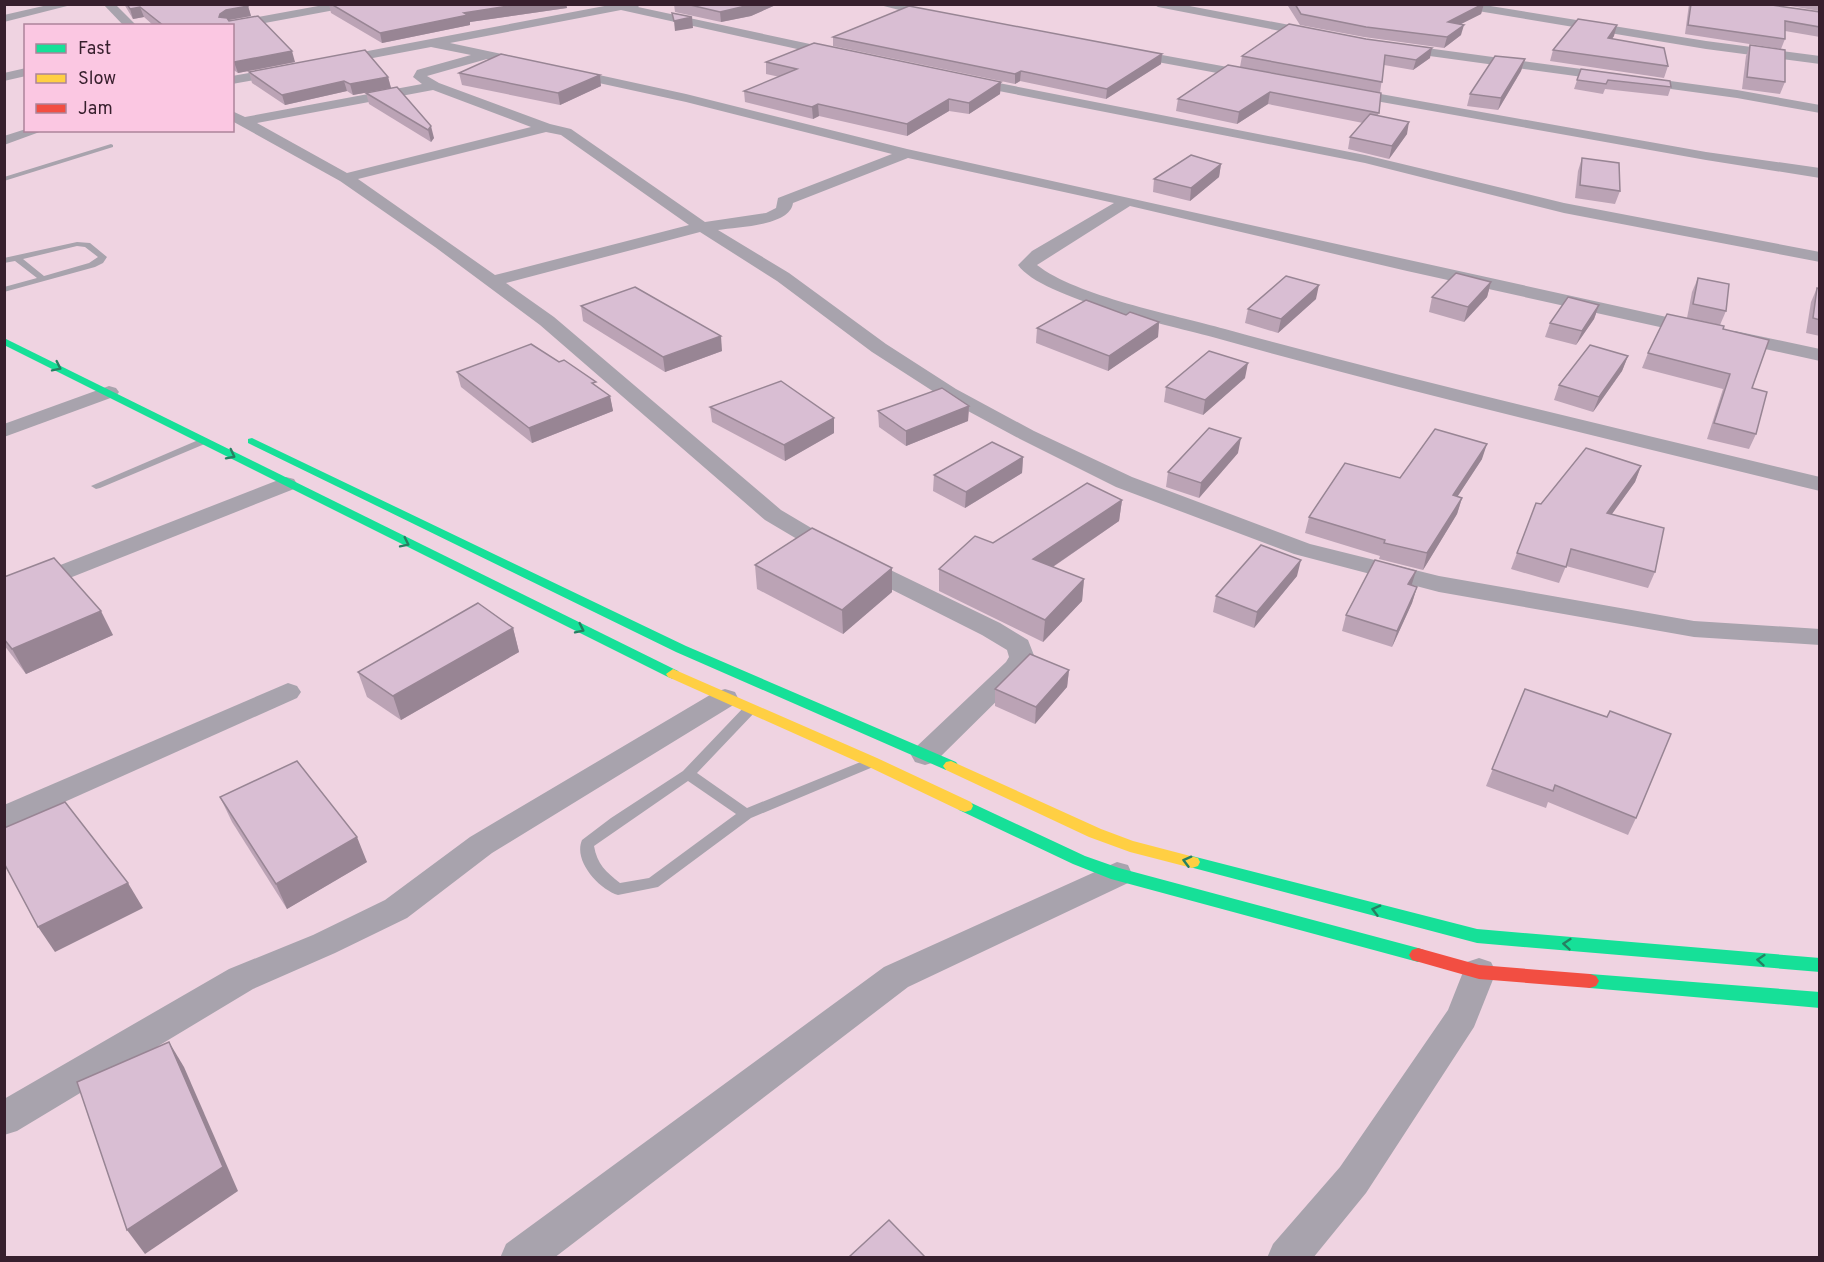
<svg xmlns="http://www.w3.org/2000/svg" width="1824" height="1262" viewBox="0 0 1824 1262" font-family="Overpass,sans-serif">
  <style>
    .lines { fill: none; stroke-linecap: round; stroke-linejoin: round }
    .lane { fill: #a8a3ad; fill-rule: evenodd }
    .street { fill: #a8a3ad; fill-rule: evenodd }
    .fast { fill: #16e098; fill-rule: evenodd }
    .slow { fill: #ffcf43; fill-rule: evenodd }
    .jam { fill: #f24e42; fill-rule: evenodd }
    .wall { fill: #bba3b5 }
    .shaded-wall { fill: #988594 }
    .building { fill: #d9bed3; stroke: #988594; stroke-width: 1.5 }
    .oneway { stroke: #268062 }
  </style>
  <rect width="100%" height="100%" fill="#efd3e1"/>
  <g class="lines">
    <g class="lane">
      <polygon points="111,144 113,145 113,147 4,181 4,177"/>
      <path d="M77 242 90 243 107 257 103 263 95 267 4 292V287L37 278 15 261 4 263V258ZM77 246 85 247 98 257 89 263 44 276 23 259Z"/>
      <polygon points="203,438 207,439 207,443 100,488 96,489 91,486"/>
      <path d="M750 705 755 706 756 709 755 712 697 773 747 808 863 761H873L875 764 873 767 751 818 658 887 618 895C599 889 573 861 582 840L611 818 683 771 745 706ZM688 781 736 814 649 878 620 883C606 872 597 864 594 846Z"/>
    </g>
    <g class="street">
      <polygon points="52,4 75,4 4,22 4,15"/>
      <polygon points="103,4 115,4 137,26 124,26"/>
      <polygon points="329,4 356,4 351,7 232,29 232,26 224,26 230,22"/>
      <path d="M615 4H641L638 7 838 50 844 54 838 58 621 10 450 43 534 61 535 64 534 67 529 68 487 59 427 76 439 83 550 124 571 129 705 222 766 213 776 208 778 198 892 154 686 102 562 75 560 72 562 69 567 68 686 94 907 149 1703 325 1705 329 1703 333 1696 335 1407 271 1130 206 1037 265C1076 296 1175 315 1225 329 1422 383 1621 429 1820 477V491C1618 441 1416 394 1216 338 1173 326 1042 299 1018 265L1032 251 1114 203 908 158 793 203C790 226 738 227 718 230L789 273 886 344 956 389 1034 431 1132 477 1310 544 1439 576 1694 621 1820 629V645L1694 637 1439 592 1294 554 1116 487 1020 439 942 397 872 352 777 281 700 232 506 283 554 317 781 510 845 548 1000 623 1028 640 1035 658 1024 674 935 762 925 765 915 762 911 755 915 748 1006 662 1009 657 1007 650 982 635 829 558 765 520 540 325 435 247 340 181 232 121V111L245 117 422 84 413 77 417 70 471 55 431 47 336 65 330 61 331 58ZM433 90 531 127 347 173 257 123ZM546 132 561 135 689 225 495 275 358 179Z"/>
      <polygon points="876,4 900,4 938,13 940,15 934,19"/>
      <polygon points="1153,4 1179,4 1316,30 1322,34 1316,38 1158,7"/>
      <polygon points="1449,4 1478,4 1706,41 1820,56 1820,64 1706,49 1454,7"/>
      <polygon points="1397,44 1737,90 1820,105 1820,113 1737,98 1393,51 1391,48"/>
      <polygon points="1129,49 1255,72 1262,76 1255,80 1125,56 1123,53"/>
      <polygon points="282,67 287,68 289,71 287,74 232,84 232,76"/>
      <polygon points="26,68 26,76 4,81 4,73"/>
      <polygon points="968,77 1365,155 1564,203 1820,252 1820,262 1564,213 1365,163 963,84 961,81 963,78"/>
      <polygon points="1347,88 1706,152 1820,168 1820,178 1706,160 1342,95 1340,92"/>
      <polygon points="26,129 45,130 4,145 4,136"/>
      <polygon points="1735,331 1820,349 1820,361 1728,341 1726,337 1728,333"/>
      <polygon points="109,386 116,388 119,392 116,396 4,437 4,424"/>
      <polygon points="286,477 294,479 297,484 294,489 4,604 4,587"/>
      <polygon points="288,683 297,686 301,692 297,698 4,829 4,805"/>
      <polygon points="725,689 735,692 738,698 735,704 492,853 407,918 335,953 253,989 17,1131 4,1135 4,1099 229,969 313,935 385,900 470,837 715,692"/>
      <polygon points="1117,862 1128,865 1132,874 1128,883 908,987 554,1258 500,1258 506,1244 884,967"/>
      <polygon points="1479,958 1491,962 1496,972 1474,1027 1366,1193 1313,1258 1267,1258 1273,1244 1340,1167 1448,1010 1467,962"/>
    </g>
    <g class="fast">
      <polygon points="4,338 678,671 680,674 673,679 668,677 4,345"/>
      <polygon points="252,438 686,646 956,762 959,766 956,770 946,770 676,652 248,443 248,439"/>
      <polygon points="965,800 1085,856 1119,868 1418,948 1424,950 1427,955 1424,960 1418,962 1111,879 1073,864 959,810 957,806 959,802"/>
      <polygon points="1192,856 1477,929 1820,958 1820,972 1477,943 1186,866 1184,862 1186,858"/>
      <polygon points="1590,974 1820,992 1820,1008 1590,988 1584,986 1581,981 1584,976"/>
    </g>
    <g class="slow">
      <polygon points="673,669 877,758 971,802 973,806 971,810 965,812 959,810 867,766 668,677 666,674"/>
      <polygon points="951,761 1101,829 1133,841 1198,858 1200,862 1198,866 1192,868 1130,852 1089,837 946,770 943,766 946,762"/>
    </g>
    <polygon class="jam" points="1418,948 1479,965 1590,974 1596,976 1599,981 1596,986 1590,988 1479,979 1412,960 1409,955 1412,950"/>
  </g>
  <g class="wall">
    <polygon points="124,4 247,4 248,6 251,16 229,20 295,62 238,73 232,69 232,26 154,26 144,17 133,19"/>
    <polygon points="329,4 566,4 567,8 470,22 470,25 382,43 331,13"/>
    <polygon points="674,4 778,4 751,16 721,22 675,12"/>
    <polygon points="1288,4 1484,4 1481,14 1461,24 1461,35 1444,48 1364,37 1300,25 1288,6"/>
    <polygon points="1689,4 1765,4 1820,12 1820,37 1785,31 1785,39 1781,49 1685,34"/>
    <polygon points="1778,4 1820,4 1820,11"/>
    <polygon points="1289,24 1430,58 1413,70 1384,65 1380,93 1240,67 1242,56"/>
    <polygon points="1614,36 1612,39 1668,66 1664,78 1550,61 1553,50"/>
    <polygon points="833,37 1161,64 1106,99 1020,81 1015,84 833,46"/>
    <polygon points="1750,45 1785,82 1780,94 1742,89 1746,56"/>
    <polygon points="1525,59 1521,71 1498,110 1467,106 1470,94"/>
    <polygon points="766,62 1001,82 1000,94 969,114 949,111 907,136 819,116 813,119 745,102 744,91 780,77 766,74"/>
    <polygon points="1228,65 1381,93 1378,116 1407,134 1389,159 1348,149 1350,137 1363,123 1268,104 1237,124 1176,111 1178,99"/>
    <polygon points="1581,69 1671,87 1668,96 1605,89 1603,94 1574,89"/>
    <polygon points="249,72 388,77 391,88 353,95 347,91 285,105 252,83"/>
    <polygon points="459,73 601,86 560,105 462,85"/>
    <polygon points="397,87 434,138 431,142 369,104 366,93"/>
    <polygon points="1582,158 1620,191 1615,204 1575,198 1578,171"/>
    <polygon points="1221,164 1219,177 1190,201 1153,192 1154,179"/>
    <polygon points="1698,278 1726,311 1720,325 1687,318 1692,292"/>
    <polygon points="1491,282 1487,297 1464,322 1429,312 1432,297"/>
    <polygon points="1817,288 1820,289 1820,336 1806,333 1811,302"/>
    <polygon points="1316,299 1278,333 1245,323 1248,309"/>
    <polygon points="1599,305 1594,319 1576,345 1545,337 1550,323"/>
    <polygon points="581,306 722,351 665,372 583,321"/>
    <polygon points="1126,315 1159,322 1158,337 1108,371 1036,343 1037,328"/>
    <polygon points="1723,329 1752,388 1756,434 1749,449 1707,439 1723,389 1642,368 1648,353"/>
    <polygon points="1628,356 1622,371 1593,412 1554,400 1559,385"/>
    <polygon points="559,362 610,396 613,411 532,443 461,387 457,372"/>
    <polygon points="1245,378 1203,415 1164,402 1166,387"/>
    <polygon points="969,406 968,421 906,446 879,427 878,411"/>
    <polygon points="710,407 834,433 785,461 712,422"/>
    <polygon points="1238,453 1199,498 1166,487 1168,472"/>
    <polygon points="1023,457 1022,473 965,508 933,491 934,475"/>
    <polygon points="1482,459 1457,497 1462,498 1457,514 1423,570 1379,559 1380,556 1305,533 1309,517 1400,478"/>
    <polygon points="1641,466 1635,482 1612,514 1655,572 1648,588 1566,566 1559,583 1511,569 1517,553 1541,504"/>
    <polygon points="1122,500 1119,521 1053,567 1084,579 1082,601 1043,642 939,591 939,569 993,543"/>
    <polygon points="755,565 892,568 892,592 843,634 757,589"/>
    <polygon points="1297,576 1254,628 1213,612 1216,596"/>
    <polygon points="4,577 113,635 26,674 4,645"/>
    <polygon points="1412,585 1417,587 1412,603 1392,647 1342,631 1346,615"/>
    <polygon points="513,628 519,652 401,720 367,697 358,672"/>
    <polygon points="1069,670 1067,687 1035,724 995,706 995,689"/>
    <polygon points="1525,689 1636,818 1628,835 1548,802 1546,808 1486,786"/>
    <polygon points="220,797 367,862 287,909 232,822"/>
  </g>
  <g class="shaded-wall">
    <polygon points="521,4 566,4 567,8 470,22 470,25 382,43 380,33 464,13"/>
    <polygon points="754,4 778,4 751,16 721,22 720,12"/>
    <polygon points="1483,4 1484,4 1481,14 1445,32 1448,22"/>
    <polygon points="248,6 251,16 229,20 219,17 220,14 226,10"/>
    <polygon points="140,7 144,17 133,19 130,9"/>
    <polygon points="692,17 693,28 675,31 674,21"/>
    <polygon points="1464,25 1461,35 1444,48 1447,37"/>
    <polygon points="1617,25 1614,36 1604,49 1608,38"/>
    <polygon points="1432,48 1430,58 1413,70 1416,60"/>
    <polygon points="292,51 295,62 238,73 234,62"/>
    <polygon points="1162,54 1161,64 1106,99 1107,89"/>
    <polygon points="1525,59 1521,71 1498,110 1501,98"/>
    <polygon points="1021,71 1020,81 1015,84 1015,74"/>
    <polygon points="600,75 601,86 560,105 558,93"/>
    <polygon points="388,77 391,88 353,95 350,84"/>
    <polygon points="344,81 347,91 285,105 282,95"/>
    <polygon points="1001,82 1000,94 969,114 969,103"/>
    <polygon points="1270,92 1268,104 1237,124 1239,112"/>
    <polygon points="949,99 949,111 907,136 907,124"/>
    <polygon points="818,104 819,116 813,119 812,107"/>
    <polygon points="1409,122 1407,134 1389,159 1392,146"/>
    <polygon points="431,126 434,138 431,142 428,130"/>
    <polygon points="1221,164 1219,177 1190,201 1191,188"/>
    <polygon points="1491,282 1487,297 1464,322 1468,307"/>
    <polygon points="1319,285 1316,299 1278,333 1281,319"/>
    <polygon points="1599,305 1594,319 1576,345 1582,331"/>
    <polygon points="1159,322 1158,337 1108,371 1109,356"/>
    <polygon points="721,336 722,351 665,372 663,357"/>
    <polygon points="1628,356 1622,371 1593,412 1599,397"/>
    <polygon points="1248,363 1245,378 1203,415 1205,400"/>
    <polygon points="610,396 613,411 532,443 529,428"/>
    <polygon points="969,406 968,421 906,446 906,431"/>
    <polygon points="834,418 834,433 785,461 784,445"/>
    <polygon points="1241,438 1238,453 1199,498 1201,483"/>
    <polygon points="1487,444 1482,459 1448,511 1453,495"/>
    <polygon points="1023,457 1022,473 965,508 966,492"/>
    <polygon points="1641,466 1635,482 1601,529 1607,513"/>
    <polygon points="1462,498 1457,514 1423,570 1427,553"/>
    <polygon points="1122,500 1119,521 1032,581 1033,559"/>
    <polygon points="1301,560 1297,576 1254,628 1257,612"/>
    <polygon points="892,568 892,592 843,634 842,610"/>
    <polygon points="1416,571 1411,587 1408,584"/>
    <polygon points="1084,579 1082,601 1043,642 1045,620"/>
    <polygon points="1417,587 1412,603 1392,647 1397,631"/>
    <polygon points="101,611 113,635 26,674 12,649"/>
    <polygon points="513,628 519,652 401,720 393,696"/>
    <polygon points="1069,670 1067,687 1035,724 1036,707"/>
    <polygon points="357,837 367,862 287,909 276,884"/>
    <polygon points="128,883 143,908 55,952 38,927"/>
    <polygon points="169,1042 184,1067 238,1191 145,1254 127,1230"/>
  </g>
  <g class="building">
    <polygon points="127,4 247,4 248,6 226,10 220,14 219,17 227,18 229,21 258,16 292,51 234,62 232,61 232,26 164,26 140,7 130,9"/>
    <polygon points="331,4 521,4 464,13 468,15 380,33"/>
    <polygon points="686,4 754,4 720,12"/>
    <polygon points="1295,4 1483,4 1448,22 1464,25 1447,37 1366,27 1301,14"/>
    <polygon points="1691,4 1765,4 1820,12 1820,27 1785,21 1785,39 1688,25"/>
    <polygon points="909,6 1162,54 1107,89 1021,71 1015,74 833,37"/>
    <polygon points="672,13 692,17 674,21"/>
    <polygon points="1578,19 1617,25 1608,38 1664,48 1668,66 1553,50"/>
    <polygon points="1289,24 1366,39 1432,48 1416,60 1385,55 1382,82 1242,56"/>
    <polygon points="814,43 1001,82 969,103 949,99 907,124 818,104 812,107 744,91 797,69 766,62"/>
    <polygon points="1750,45 1785,50 1785,82 1747,77"/>
    <polygon points="365,50 388,77 350,84 344,81 282,95 249,72"/>
    <polygon points="501,54 600,75 558,93 459,73"/>
    <polygon points="1495,56 1525,59 1501,98 1470,94"/>
    <polygon points="1228,65 1381,93 1379,113 1270,92 1239,112 1178,99"/>
    <polygon points="1581,69 1670,81 1671,87 1608,80 1606,84 1577,80"/>
    <polygon points="397,87 431,126 428,130 366,93"/>
    <polygon points="1370,114 1409,122 1392,146 1350,137"/>
    <polygon points="1191,155 1221,164 1191,188 1154,179"/>
    <polygon points="1582,158 1619,163 1620,191 1580,185"/>
    <polygon points="1456,273 1491,282 1468,307 1432,297"/>
    <polygon points="1286,276 1319,285 1281,319 1248,309"/>
    <polygon points="1698,278 1729,284 1726,311 1693,304"/>
    <polygon points="635,287 721,336 663,357 581,306"/>
    <polygon points="1817,288 1820,289 1820,320 1813,318"/>
    <polygon points="1568,297 1599,305 1582,331 1550,323"/>
    <polygon points="1086,300 1126,315 1130,312 1159,322 1109,356 1037,328"/>
    <polygon points="1667,314 1724,326 1723,329 1769,340 1752,388 1767,392 1756,434 1714,423 1730,374 1648,353"/>
    <polygon points="531,344 559,362 564,360 596,382 592,383 610,396 529,428 457,372"/>
    <polygon points="1590,345 1628,356 1599,397 1559,385"/>
    <polygon points="1209,351 1248,363 1205,400 1166,387"/>
    <polygon points="781,381 834,418 784,445 710,407"/>
    <polygon points="942,388 969,406 906,431 878,411"/>
    <polygon points="1209,428 1241,438 1201,483 1168,472"/>
    <polygon points="1435,429 1487,444 1453,495 1462,498 1427,553 1384,543 1385,540 1309,517 1345,463 1400,478"/>
    <polygon points="992,442 1023,457 966,492 934,475"/>
    <polygon points="1586,448 1641,466 1607,513 1664,528 1655,572 1571,549 1566,567 1517,553 1536,503 1541,504"/>
    <polygon points="1087,483 1122,500 1033,559 1084,579 1045,620 939,569 975,536 993,543"/>
    <polygon points="812,528 892,568 842,610 755,565"/>
    <polygon points="1261,545 1301,560 1257,612 1216,596"/>
    <polygon points="54,558 101,611 12,649 4,639 4,577"/>
    <polygon points="1375,560 1416,571 1408,584 1417,587 1397,631 1346,615"/>
    <polygon points="478,603 513,628 393,696 358,672"/>
    <polygon points="1030,654 1069,670 1036,707 995,689"/>
    <polygon points="1525,689 1607,717 1610,711 1671,734 1636,818 1555,785 1553,791 1492,769"/>
    <polygon points="297,761 357,837 276,884 220,797"/>
    <polygon points="65,802 128,883 38,927 4,863 4,828"/>
    <polygon points="169,1042 223,1167 127,1230 77,1082"/>
    <polygon points="889,1220 925,1257 849,1257"/>
  </g>
  <defs><path id="oneway-chevron" d="M-2-3.5L2.5 0L-2 3.5" fill="none" stroke-width="1.6" stroke-linecap="round" stroke-linejoin="round" transform="scale(1.5)"/></defs>
  <g class="oneway">
    <use href="#oneway-chevron" transform="translate(57 367) rotate(26)"/>
    <use href="#oneway-chevron" transform="translate(231 455) rotate(27)"/>
    <use href="#oneway-chevron" transform="translate(405 543) rotate(26)"/>
    <use href="#oneway-chevron" transform="translate(580 629) rotate(26)"/>
    <use href="#oneway-chevron" transform="translate(1187 861) rotate(-165)"/>
    <use href="#oneway-chevron" transform="translate(1376 910) rotate(-165)"/>
    <use href="#oneway-chevron" transform="translate(1567 944) rotate(-175)"/>
    <use href="#oneway-chevron" transform="translate(1761 960) rotate(-175)"/>
  </g>
  <rect width="1824" height="1262" fill="none" stroke="#371f2d" stroke-width="12"/>
  <rect x="24" y="24" width="210" height="108" fill="#fbc7e2" stroke="#ad849a" stroke-width="1.5"/>
  <rect x="36" y="44" width="30" height="9" fill="#16e098" stroke="#ad849a" stroke-width="1.5"/>
  <text x="78" y="54" font-size="18" fill="#371f2d">Fast</text>
  <rect x="36" y="74" width="30" height="9" fill="#ffcf43" stroke="#ad849a" stroke-width="1.5"/>
  <text x="78" y="84" font-size="18" fill="#371f2d">Slow</text>
  <rect x="36" y="104" width="30" height="9" fill="#f24e42" stroke="#ad849a" stroke-width="1.5"/>
  <text x="78" y="114" font-size="18" fill="#371f2d">Jam</text>
</svg>
